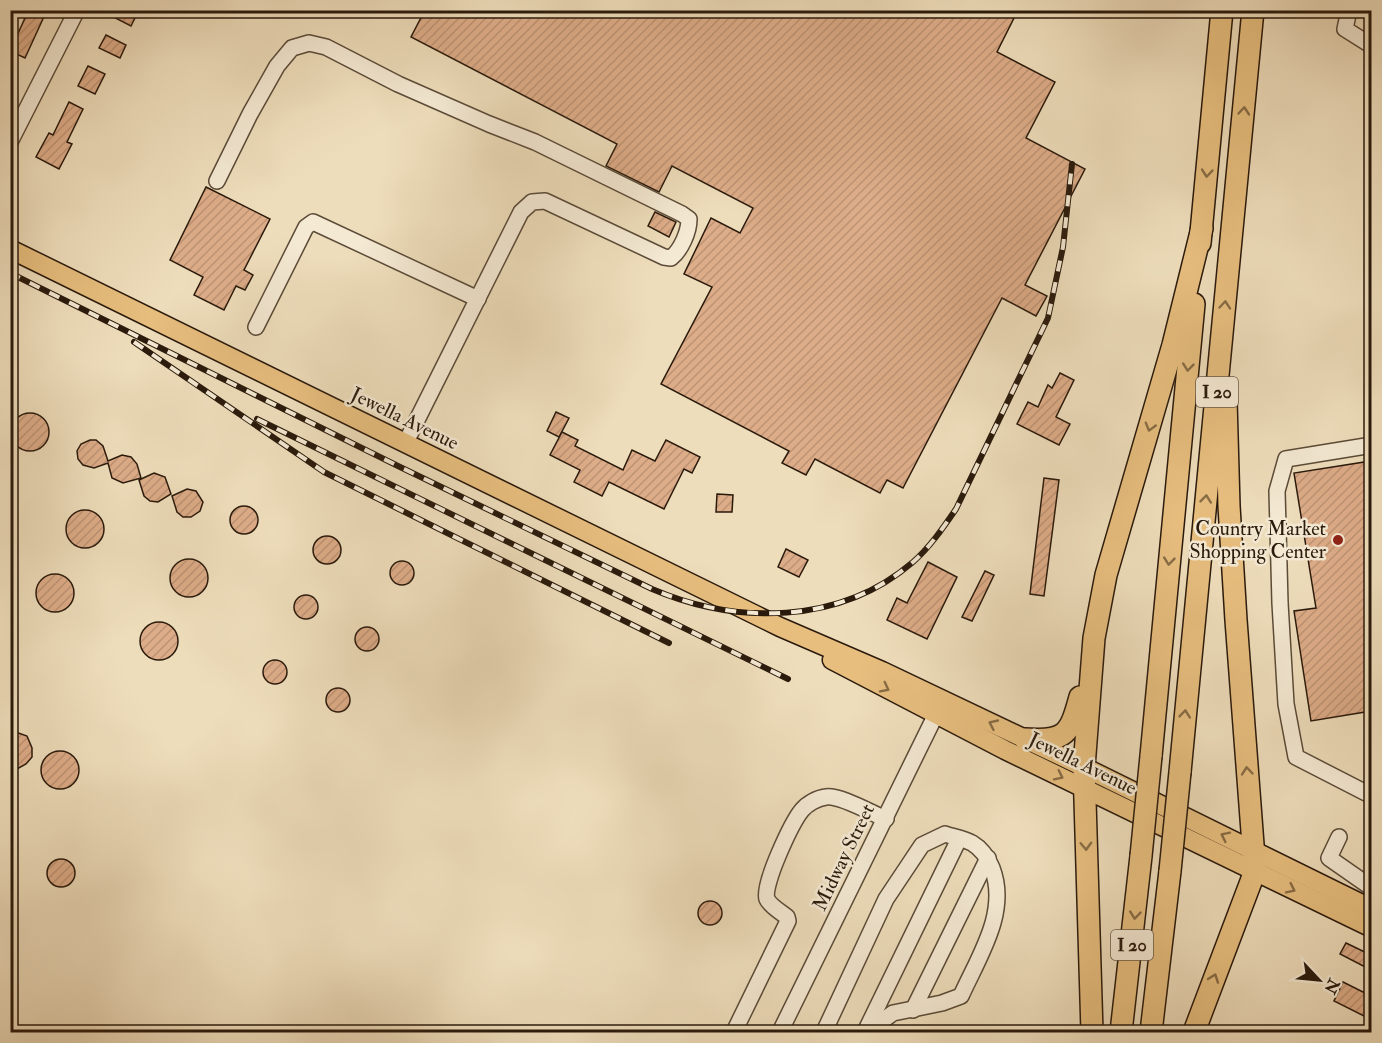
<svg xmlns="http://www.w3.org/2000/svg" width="1382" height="1043" viewBox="0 0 1382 1043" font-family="'IM FELL Double Pica',serif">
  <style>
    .building { fill: url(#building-hatch); stroke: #2a1a0c; stroke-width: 1.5 }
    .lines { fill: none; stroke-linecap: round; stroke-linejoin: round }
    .minor-casing { stroke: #5b4b38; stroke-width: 18 }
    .major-casing { stroke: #2a1a0c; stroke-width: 21 }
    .highway-casing { stroke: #2a1a0c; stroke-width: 24 }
    .minor { stroke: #f4e9d3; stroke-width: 15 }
    .major { stroke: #e7be7e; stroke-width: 18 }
    .highway { stroke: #e7be7e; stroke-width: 21 }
    .rail-casing { stroke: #2a1a0c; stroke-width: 6 }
    .rail { stroke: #f4e9d3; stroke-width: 4; stroke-dasharray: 11; stroke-linecap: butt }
    .highway-bridge-casing { stroke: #2a1a0c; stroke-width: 24; stroke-linecap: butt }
    .highway-bridge { stroke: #e7be7e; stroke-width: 21 }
    .oneway { stroke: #886c45 }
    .poi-dot { fill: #8f2418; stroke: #f4e9d3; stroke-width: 2 }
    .labels { text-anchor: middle; stroke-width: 5; stroke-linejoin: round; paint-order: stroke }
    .shield { fill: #f4e9d3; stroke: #675848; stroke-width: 1.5 }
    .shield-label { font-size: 18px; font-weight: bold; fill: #2a1a0c }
    .street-label { font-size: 20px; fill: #2a1a0c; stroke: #f4e9d3 }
    .poi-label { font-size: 20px; fill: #2a1a0c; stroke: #f4e9d3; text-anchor: end }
  </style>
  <defs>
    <pattern id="building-hatch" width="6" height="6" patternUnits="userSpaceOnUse" patternTransform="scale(1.5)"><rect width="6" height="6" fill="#ddac88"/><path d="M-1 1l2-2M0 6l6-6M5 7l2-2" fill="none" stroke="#be9374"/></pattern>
  </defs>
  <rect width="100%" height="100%" fill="#edb"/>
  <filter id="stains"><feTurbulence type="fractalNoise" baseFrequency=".00333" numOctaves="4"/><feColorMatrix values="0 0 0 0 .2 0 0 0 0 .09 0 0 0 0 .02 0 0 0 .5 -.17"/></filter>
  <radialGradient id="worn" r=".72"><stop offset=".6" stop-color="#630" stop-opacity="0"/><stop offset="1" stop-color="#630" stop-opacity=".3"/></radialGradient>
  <g class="building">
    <polygon points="10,10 47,10 25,58 10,51 25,18"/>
    <polygon points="100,10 139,10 131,26"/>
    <polygon points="425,10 1018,10 997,52 1055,82 1026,138 1085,169 1025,285 1047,296 1036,316 1002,298 903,488 887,480 880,493 815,459 806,475 782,463 789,451 661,384 712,287 684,274 711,218 740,233 753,208 672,166 659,192 606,166 617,144 411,37"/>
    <polygon points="106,35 126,45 120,58 99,48"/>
    <polygon points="88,66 105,74 95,94 78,86"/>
    <polygon points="69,102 83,109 67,142 72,144 59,169 36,157 49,133 53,135"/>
    <polygon points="206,187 270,219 244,270 253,275 245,290 236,286 224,310 194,295 203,277 170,260"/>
    <polygon points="655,212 676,222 669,237 648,226"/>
    <polygon points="1060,373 1074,380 1056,417 1070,424 1059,445 1017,424 1028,402 1038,407 1048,385 1052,388"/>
    <polygon points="556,412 569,418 559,437 547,431"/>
    <circle cx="30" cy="432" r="19"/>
    <polygon points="562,432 578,440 575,446 623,470 632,450 655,461 666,440 700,457 692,473 684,469 664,509 609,482 602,496 574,482 580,470 550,455"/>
    <polygon points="90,440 96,440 103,446 108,461 122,455 131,457 137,464 141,478 123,483 112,478 108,463 94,468 83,465 78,459 77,451 81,444"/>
    <polygon points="1371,461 1371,711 1311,721 1294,611 1316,608 1294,473"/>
    <polygon points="154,473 165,477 171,494 158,502 150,501 144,496 139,480"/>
    <polygon points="1044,478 1059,480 1044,596 1030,594"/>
    <polygon points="187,489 196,491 203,502 200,511 191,517 183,517 177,512 172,496"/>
    <polygon points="717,494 733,495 732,512 716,512"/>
    <circle cx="244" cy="520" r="14"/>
    <circle cx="85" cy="529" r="19"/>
    <circle cx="327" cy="550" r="14"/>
    <polygon points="786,549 808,560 799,577 778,567"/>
    <circle cx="189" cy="578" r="19"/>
    <circle cx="402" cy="573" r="12"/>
    <polygon points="928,562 957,577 927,639 887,620 897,598 907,603"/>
    <polygon points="985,571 994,575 972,621 962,617"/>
    <circle cx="55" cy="593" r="19"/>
    <circle cx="306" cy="607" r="12"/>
    <circle cx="159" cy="641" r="19"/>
    <circle cx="367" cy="639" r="12"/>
    <circle cx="275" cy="672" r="12"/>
    <circle cx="338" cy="700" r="12"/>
    <polygon points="10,730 27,736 32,748 32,757 26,764 17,769 10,769"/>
    <circle cx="60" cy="770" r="19"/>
    <circle cx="61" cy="873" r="14"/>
    <circle cx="710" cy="913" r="12"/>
    <polygon points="1346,943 1371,955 1371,970 1340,954"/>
    <polygon points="1343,982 1371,996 1371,1010 1368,1018 1334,1001"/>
  </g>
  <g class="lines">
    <defs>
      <g id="minor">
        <polyline points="1349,10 1345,29 1372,46"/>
        <polyline points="10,142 77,10"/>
        <path d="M217 181 250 114 277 66 292 48 309 43 326 47 398 84 489 124 535 142 682 214 689 219C689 232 681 250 671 258L664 257 545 201 532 202 521 212 405 444"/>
        <polyline points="256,327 306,227 313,222 478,299"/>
        <polyline points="1372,445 1286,459 1277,491 1280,603 1286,704 1296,757 1372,796"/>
        <polyline points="1339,837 1329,858 1372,888"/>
        <polyline points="913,1010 988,858"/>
        <polyline points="866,1030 959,839"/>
        <path d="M734 1032 788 921 787 917C781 912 770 906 767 899 762 885 792 822 802 810 807 804 817 798 826 797 840 795 871 813 886 819"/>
        <polyline points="780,1032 941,704"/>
        <path d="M824 1032 886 899 922 845 945 834C954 837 964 839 972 843 982 849 988 858 992 868 1009 912 979 956 961 996L942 1003 893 1013 867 1032"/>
      </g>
      <g id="major">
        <polyline points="10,249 780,627 882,671 1084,767 1372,909"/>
        <polyline points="832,660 1005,750 1372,928"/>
      </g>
      <g id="highway">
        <polyline points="1200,243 1222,10"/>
        <path d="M1025 739C1066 742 1070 734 1080 697"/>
        <polyline points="1151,756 1194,304"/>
        <polyline points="1180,772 1253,10"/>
        <polyline points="1092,1032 1084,767 1094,638 1106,575 1173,345 1202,228"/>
        <polyline points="1121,1032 1141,856"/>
        <polyline points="1151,1032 1170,871"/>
        <polyline points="1194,1032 1255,871 1236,620 1229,506 1226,400"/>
      </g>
    </defs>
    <use href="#minor" class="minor-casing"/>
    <use href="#major" class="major-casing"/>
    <use href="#highway" class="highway-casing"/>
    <use href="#minor" class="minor"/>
    <use href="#major" class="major"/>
    <use href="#highway" class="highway"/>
    <defs>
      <g id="rail">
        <path d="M10 273 398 466 652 589C736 625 840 625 913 562 930 547 943 528 956 509L1048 318 1063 247 1072 164"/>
        <polyline points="134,342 324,472 669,643"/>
        <polyline points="257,419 788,679"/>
      </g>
    </defs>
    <use href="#rail" class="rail-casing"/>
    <use href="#rail" class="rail"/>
    <defs>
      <g id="highway-bridge">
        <polyline points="1141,856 1151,756"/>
        <polyline points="1170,871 1180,772"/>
      </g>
    </defs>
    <use href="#highway-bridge" class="highway-bridge-casing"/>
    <use href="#highway-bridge" class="highway-bridge"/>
  </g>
  <defs><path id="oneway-chevron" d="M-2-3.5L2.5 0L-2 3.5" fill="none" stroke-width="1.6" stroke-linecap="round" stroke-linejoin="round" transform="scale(1.5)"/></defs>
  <g class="oneway">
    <use href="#oneway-chevron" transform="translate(1244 111) rotate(-85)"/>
    <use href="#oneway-chevron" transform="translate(1207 173) rotate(95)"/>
    <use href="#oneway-chevron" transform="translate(1225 305) rotate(-85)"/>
    <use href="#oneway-chevron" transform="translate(1188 367) rotate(96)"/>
    <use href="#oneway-chevron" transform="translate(1150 427) rotate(106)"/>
    <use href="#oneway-chevron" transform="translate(1206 499) rotate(-84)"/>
    <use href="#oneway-chevron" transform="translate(1169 561) rotate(96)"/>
    <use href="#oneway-chevron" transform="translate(885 688) rotate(27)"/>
    <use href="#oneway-chevron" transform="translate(1185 714) rotate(-84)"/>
    <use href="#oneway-chevron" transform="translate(993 724) rotate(-155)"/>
    <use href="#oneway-chevron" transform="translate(1247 771) rotate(-95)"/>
    <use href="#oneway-chevron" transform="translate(1059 776) rotate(26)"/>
    <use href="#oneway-chevron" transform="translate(1225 836) rotate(-154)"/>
    <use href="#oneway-chevron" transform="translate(1086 846) rotate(88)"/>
    <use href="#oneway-chevron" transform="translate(1291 889) rotate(26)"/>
    <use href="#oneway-chevron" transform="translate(1135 915) rotate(96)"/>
    <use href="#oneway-chevron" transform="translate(1214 978) rotate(-70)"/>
  </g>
  <circle class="poi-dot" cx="1338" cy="540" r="6"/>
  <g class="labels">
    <g class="shield">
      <rect x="1196" y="377" width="42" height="30" rx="4.5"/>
      <rect x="1111" y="930" width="42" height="30" rx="4.5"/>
    </g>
    <g class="shield-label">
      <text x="1217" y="398">I 20</text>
      <text x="1132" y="951">I 20</text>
    </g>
    <g class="street-label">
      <text transform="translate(405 418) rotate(26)" y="7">Jewella Avenue</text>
      <text transform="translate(1083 763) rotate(26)" y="7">Jewella Avenue</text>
      <text transform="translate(843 857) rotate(-64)" y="7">Midway Street</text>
    </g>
    <g class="poi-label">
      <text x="1326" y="535">Country Market<tspan x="1326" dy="23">Shopping Center</tspan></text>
    </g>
  </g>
  <rect width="1382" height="1043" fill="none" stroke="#edb" stroke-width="36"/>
  <rect x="12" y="12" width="1358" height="1019" fill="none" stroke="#2a1a0c" stroke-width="3"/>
  <rect x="18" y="18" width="1346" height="1007" fill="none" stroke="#2a1a0c" stroke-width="1.5"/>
  <g transform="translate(1319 980) rotate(116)" stroke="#f4e9d3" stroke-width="4.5" paint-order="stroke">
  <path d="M0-4.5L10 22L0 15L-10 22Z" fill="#2a1a0c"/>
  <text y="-9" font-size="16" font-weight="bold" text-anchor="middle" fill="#2a1a0c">N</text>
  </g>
  <rect width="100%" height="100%" filter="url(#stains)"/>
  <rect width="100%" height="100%" fill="url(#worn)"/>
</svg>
